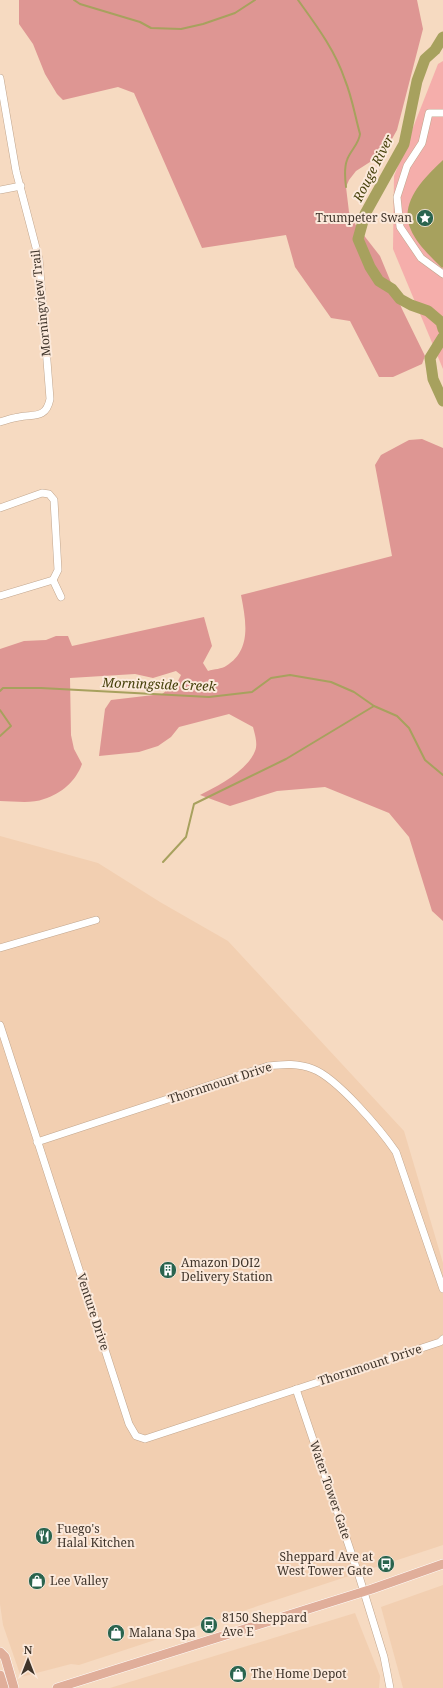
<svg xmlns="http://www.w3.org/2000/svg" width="443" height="1688" viewBox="0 0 443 1688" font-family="'Noto Serif',serif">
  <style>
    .built { fill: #f2cfb1 }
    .green { fill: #f5aeab }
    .forest { fill: #de9693 }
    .water { fill: #a7a15e }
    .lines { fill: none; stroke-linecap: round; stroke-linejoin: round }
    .stream { stroke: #a7a15e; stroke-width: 2 }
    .river { stroke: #a7a15e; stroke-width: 11 }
    .minor-casing { stroke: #c1a68e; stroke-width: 8 }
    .major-casing { stroke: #fff; stroke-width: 10 }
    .minor { stroke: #fff; stroke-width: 7 }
    .major { stroke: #e0ae9a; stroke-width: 9 }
    .labels { text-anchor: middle; stroke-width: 4; stroke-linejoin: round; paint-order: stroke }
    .poi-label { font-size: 12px; fill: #3f342a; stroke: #fbe9db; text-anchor: start }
    .street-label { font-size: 12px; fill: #3f342a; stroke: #fbe9db }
    .water-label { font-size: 13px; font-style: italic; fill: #46410b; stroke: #fbe9db }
  </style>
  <rect width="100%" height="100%" fill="#f6dac1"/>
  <g class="built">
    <polygon points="0,836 98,863 160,902 228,941 404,1131 443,1263 443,1545 79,1665 71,1664 21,1677 3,1625 0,1604"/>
    <polygon points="443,1585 443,1688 403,1688 381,1607"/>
    <polygon points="355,1613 380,1676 379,1688 110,1688"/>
  </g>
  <polygon class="green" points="443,61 443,369 393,249 394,176 438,64"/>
  <g class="forest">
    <polygon points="19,0 417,0 423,29 397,130 384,153 356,171 349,180 346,187 349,212 355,224 380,256 402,309 425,356 422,364 393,377 379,377 350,321 331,318 295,267 286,235 202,248 134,93 118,87 63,100 57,94 45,74 33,44 19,24"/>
    <path d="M422 439 443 448V921L432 911 409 837 389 813 325 787 277 791 230 806 200 795C218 786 247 771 255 751 258 744 255 735 253 727L229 714 179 727 171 737 158 746 139 752 99 756 105 709 111 700 162 694 177 683 181 675 176 671 153 678 135 674 70 678 71 735 74 749 82 764C76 781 61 794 44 799 31 804 14 801 0 801V649L24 641 46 640 56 636H68L72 646 204 617 212 646 203 663 208 671C214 669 222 669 226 666 252 650 246 621 241 595L392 556 375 465 381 455 409 440Z"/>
  </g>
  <path class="water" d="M443 160V267L442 268C431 257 417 244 411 230 398 203 425 177 443 160Z"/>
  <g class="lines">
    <g class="stream">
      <polyline points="74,0 80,4 140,22 151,28 181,29 203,24 235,13 255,0"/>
      <path d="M298 0C316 25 335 50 345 80 352 97 355 116 360 134 359 144 350 151 347 160 344 168 345 179 346 187"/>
      <polyline points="0,691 3,688 41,688 209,697 252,692 271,678 290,675 331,682 354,692 374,706 397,716 409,728 425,760 443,775"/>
      <polyline points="0,710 11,726 0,736"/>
      <polyline points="163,862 186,837 194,804 286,759 374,706"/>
    </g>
    <g class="river">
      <polyline points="443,37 435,50 425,59 417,81 404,144 365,214 358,239 370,267 379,281 392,289 400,299 411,305 428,311 441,322 443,329"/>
      <polyline points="443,337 430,358 433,379 443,401"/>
    </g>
    <defs>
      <g id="minor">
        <path d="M0 78 16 171 39 259 50 399C46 419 34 414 19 417 13 418 6 420 0 422"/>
        <polyline points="443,113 429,113 422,143 407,166 397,197 400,227 421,258 443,274"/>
        <polyline points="0,190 21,186"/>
        <polyline points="0,508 42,493 49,494 54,500 58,570 53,580 0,596"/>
        <polyline points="53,580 61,597"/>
        <polyline points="0,948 96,920"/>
        <polyline points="0,1025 129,1424 136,1436 145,1439 440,1342 443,1339"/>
        <path d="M37 1142 268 1066C284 1064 298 1063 313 1069 337 1078 381 1130 396 1152L443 1289"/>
        <polyline points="296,1389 359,1576 384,1657 390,1688"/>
      </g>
      <g id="major">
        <polyline points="0,1652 5,1657 14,1688"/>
        <polyline points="0,1675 4,1688"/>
        <polyline points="57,1688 372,1589 443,1564"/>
      </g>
    </defs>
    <use href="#minor" class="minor-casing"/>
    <use href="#major" class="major-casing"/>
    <use href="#minor" class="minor"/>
    <use href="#major" class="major"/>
  </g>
  <defs>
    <symbol id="sight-disc" viewBox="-11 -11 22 22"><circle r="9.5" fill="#2a644e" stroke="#fbe9db"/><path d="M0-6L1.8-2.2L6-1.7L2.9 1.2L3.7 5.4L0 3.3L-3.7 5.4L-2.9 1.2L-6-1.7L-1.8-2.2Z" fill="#fff"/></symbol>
    <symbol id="building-disc" viewBox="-11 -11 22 22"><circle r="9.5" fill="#2a644e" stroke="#fbe9db"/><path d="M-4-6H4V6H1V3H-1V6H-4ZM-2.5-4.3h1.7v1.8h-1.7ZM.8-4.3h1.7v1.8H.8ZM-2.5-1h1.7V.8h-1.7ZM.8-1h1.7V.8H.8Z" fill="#fff"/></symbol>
    <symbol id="restaurant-disc" viewBox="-11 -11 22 22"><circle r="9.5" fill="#2a644e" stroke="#fbe9db"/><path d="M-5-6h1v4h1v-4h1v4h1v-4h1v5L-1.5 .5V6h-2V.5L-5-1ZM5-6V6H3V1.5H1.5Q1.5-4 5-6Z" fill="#fff"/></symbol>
    <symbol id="bus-disc" viewBox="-11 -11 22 22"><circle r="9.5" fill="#2a644e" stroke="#fbe9db"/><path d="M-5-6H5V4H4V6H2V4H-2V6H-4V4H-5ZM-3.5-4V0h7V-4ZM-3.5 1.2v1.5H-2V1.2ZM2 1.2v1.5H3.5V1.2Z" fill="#fff"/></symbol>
    <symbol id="shop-disc" viewBox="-11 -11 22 22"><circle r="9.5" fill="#2a644e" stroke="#fbe9db"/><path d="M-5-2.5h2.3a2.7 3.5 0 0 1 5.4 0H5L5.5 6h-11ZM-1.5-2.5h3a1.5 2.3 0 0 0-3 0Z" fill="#fff"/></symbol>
  </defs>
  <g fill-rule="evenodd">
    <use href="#sight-disc" x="415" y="208" width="20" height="20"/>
    <use href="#building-disc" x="158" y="1260" width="20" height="20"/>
    <use href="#restaurant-disc" x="34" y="1526" width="20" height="20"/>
    <use href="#bus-disc" x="376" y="1554" width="20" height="20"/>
    <use href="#shop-disc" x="27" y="1571" width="20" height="20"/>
    <use href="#bus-disc" x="199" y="1615" width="20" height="20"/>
    <use href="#shop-disc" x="106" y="1623" width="20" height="20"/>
    <use href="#shop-disc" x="228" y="1664" width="20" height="20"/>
  </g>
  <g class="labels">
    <g class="poi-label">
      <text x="412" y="222" text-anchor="end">Trumpeter Swan</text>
      <text x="181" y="1267">Amazon DOI2<tspan x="181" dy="14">Delivery Station</tspan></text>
      <text x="57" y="1533">Fuego's<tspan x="57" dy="14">Halal Kitchen</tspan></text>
      <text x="373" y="1561" text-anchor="end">Sheppard Ave at<tspan x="373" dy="14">West Tower Gate</tspan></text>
      <text x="50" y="1585">Lee Valley</text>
      <text x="222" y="1622">8150 Sheppard<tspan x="222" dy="14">Ave E</tspan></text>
      <text x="129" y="1637">Malana Spa</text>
      <text x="251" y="1678">The Home Depot</text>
    </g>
    <g class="street-label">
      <text transform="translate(41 303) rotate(-96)" y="4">Morningview Trail</text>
      <text transform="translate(220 1083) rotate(-18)" y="4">Thornmount Drive</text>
      <text transform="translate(93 1312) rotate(72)" y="4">Venture Drive</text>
      <text transform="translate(370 1365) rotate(-18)" y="4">Thornmount Drive</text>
      <text transform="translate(330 1490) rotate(71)" y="4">Water Tower Gate</text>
    </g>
    <g class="water-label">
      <text transform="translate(373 168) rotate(-63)" y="5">Rouge River</text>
      <text transform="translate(159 684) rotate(2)" y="5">Morningside Creek</text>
    </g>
  </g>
  <g transform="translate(28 1660)" stroke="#fbe9db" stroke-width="3" paint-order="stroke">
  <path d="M0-3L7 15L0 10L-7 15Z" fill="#3f342a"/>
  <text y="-6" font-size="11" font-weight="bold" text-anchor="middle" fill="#3f342a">N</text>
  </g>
</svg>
